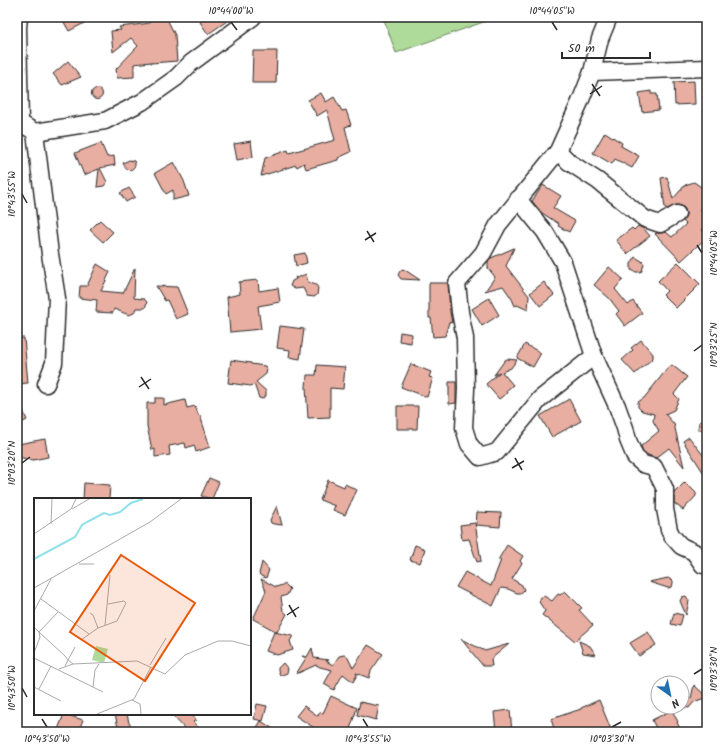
<svg xmlns="http://www.w3.org/2000/svg" width="724" height="749" viewBox="0 0 724 749" font-family="Kalam,sans-serif">
  <style>
    .green { fill: #aedb99; stroke: #6c8362 }
    .building { fill: #e7aea1; stroke: #2b2b2b }
    .lines { fill: none; stroke-linecap: round; stroke-linejoin: round }
    .minor-casing { stroke: #2b2b2b; stroke-width: 19 }
    .minor { stroke: #fff; stroke-width: 16 }
    .ticks { fill: none; stroke: #2b2b2b; stroke-width: 1.5 }
    .inset-river { fill: none; stroke: #90e1ea; stroke-width: 2 }
    .inset-road { fill: none; stroke: #aaa; stroke-width: 1 }
    .view { fill: #e8590c; fill-opacity: 0.15; stroke: #e8590c; stroke-width: 2 }
    .inset-edge { fill: none; stroke: #2b2b2b; stroke-width: 2 }
    .neatline { fill: none; stroke: #2b2b2b; stroke-width: 1.5 }
    .ticks-label { font-size: 10px; text-anchor: middle; fill: #2b2b2b }
  </style>
  <rect width="100%" height="100%" fill="#fff"/>
  <filter id="ink" filterUnits="userSpaceOnUse"><feTurbulence type="fractalNoise" baseFrequency=".025" numOctaves="2"/><feDisplacementMap in="SourceGraphic" scale="8" xChannelSelector="R" yChannelSelector="G"/><feConvolveMatrix kernelMatrix="1 2 1 2 8 2 1 2 1" color-interpolation-filters="sRGB"/></filter>
  <g filter="url(#ink)">
    <polygon class="green" points="383,17 491,17 492,19 396,53"/>
    <g class="building">
      <polygon points="61,17 96,17 69,31"/>
      <polygon points="153,17 166,17 175,35 177,61 151,63 151,62 134,64 134,77 117,78 116,69 138,46 131,38 113,52 111,31 121,30 119,27 150,23 148,19"/>
      <polygon points="208,17 233,17 208,34 200,22"/>
      <polygon points="253,51 277,51 276,83 252,83"/>
      <polygon points="68,61 81,77 62,85 53,74"/>
      <polygon points="694,81 695,104 675,105 674,82"/>
      <circle cx="97" cy="94" r="5.5"/>
      <polygon points="651,91 651,94 657,94 659,110 642,112 639,93"/>
      <polygon points="321,93 326,102 334,97 342,111 346,110 351,125 345,127 351,152 338,158 338,160 306,169 304,163 297,167 296,165 261,176 265,158 288,150 289,153 335,140 327,110 317,116 308,100"/>
      <polygon points="605,132 622,143 621,146 639,156 632,168 615,159 612,164 593,153"/>
      <polygon points="251,141 253,157 237,160 234,144"/>
      <polygon points="101,143 107,157 114,156 115,165 100,168 107,182 104,186 97,187 99,169 84,175 75,153"/>
      <polygon points="129,160 134,161 135,164 135,166 131,170 126,169 123,163"/>
      <polygon points="174,162 184,181 189,196 173,200 173,190 166,194 155,173"/>
      <polygon points="667,177 673,199 685,185 694,182 704,189 701,202 704,204 700,210 707,214 707,223 702,230 707,235 707,237 681,261 655,234 656,233 661,233 666,232 672,237 686,224 683,221 685,218 686,214 685,209 682,206 677,205 667,209 665,208 661,178"/>
      <polygon points="543,185 561,196 553,208 575,221 569,232 558,226 559,224 542,213 532,201"/>
      <polygon points="129,188 135,197 126,202 120,193"/>
      <polygon points="100,220 113,232 103,242 90,230"/>
      <polygon points="638,226 644,229 650,236 627,254 616,240 632,228 634,230"/>
      <polygon points="514,248 506,266 529,296 528,310 517,305 515,306 512,299 503,286 485,291 495,277 488,268 488,261 491,258"/>
      <polygon points="305,253 307,263 296,266 294,255"/>
      <polygon points="635,257 642,261 644,264 642,271 639,272 636,272 631,270 631,264"/>
      <polygon points="678,262 700,284 676,308 663,295 667,291 658,281"/>
      <polygon points="97,264 110,272 101,291 123,293 135,268 134,298 144,299 147,302 145,308 136,308 134,313 129,315 114,309 113,313 96,312 97,300 79,298 80,286 87,286"/>
      <polygon points="609,267 623,279 615,289 628,305 633,301 642,313 625,326 616,314 619,311 609,298 594,285"/>
      <polygon points="402,269 405,270 420,280 401,279 398,275 400,271"/>
      <polygon points="306,274 308,282 316,285 318,288 317,295 314,297 307,296 303,288 295,289 290,286 292,281 296,279 295,277 297,278"/>
      <polygon points="258,280 259,291 278,288 280,302 258,306 261,329 230,332 227,297 240,294 239,282"/>
      <polygon points="544,282 554,295 540,306 530,293"/>
      <polygon points="429,283 448,283 450,312 452,323 449,322 445,336 433,337 431,318 429,318"/>
      <polygon points="156,286 177,287 188,314 176,319 167,300 165,301"/>
      <polygon points="489,298 499,315 482,326 472,309"/>
      <polygon points="280,326 304,329 300,359 289,357 290,350 277,348"/>
      <polygon points="400,332 412,334 411,343 399,341"/>
      <polygon points="17,338 24,338 28,383 17,384"/>
      <polygon points="641,340 653,354 653,358 635,374 622,360 633,350 631,348"/>
      <polygon points="525,344 541,353 533,367 517,358"/>
      <polygon points="507,359 517,360 511,368 502,372 513,385 506,391 507,393 499,399 486,384 500,372 494,375 505,360"/>
      <polygon points="231,360 251,363 251,364 265,366 267,370 266,374 256,382 266,391 266,396 262,399 259,398 254,384 251,386 228,383"/>
      <polygon points="411,364 431,372 429,377 433,378 427,397 401,387"/>
      <polygon points="317,365 345,367 343,389 330,388 330,417 308,418 306,387 307,375 316,375"/>
      <polygon points="672,365 687,377 674,394 679,399 674,410 665,414 674,424 684,467 669,448 656,458 648,455 643,451 641,446 659,431 653,421 654,414 642,411 638,407 638,402 644,398 667,369"/>
      <polygon points="449,382 456,382 456,403 449,404"/>
      <polygon points="17,397 27,420 17,425"/>
      <polygon points="155,398 164,398 164,405 185,400 187,408 195,406 199,416 200,415 210,447 196,452 194,445 186,448 185,443 169,446 170,455 155,457 155,449 152,450 147,426 147,403 155,403"/>
      <polygon points="569,399 581,421 552,437 540,416"/>
      <polygon points="397,406 418,406 417,429 397,429"/>
      <polygon points="707,418 707,430 698,430 699,422"/>
      <polygon points="689,437 707,460 707,478 683,441"/>
      <polygon points="45,439 48,457 33,460 17,457 19,451 18,444"/>
      <polygon points="209,478 219,482 212,499 201,496"/>
      <polygon points="328,480 344,487 345,484 357,490 345,515 333,510 335,506 320,500"/>
      <polygon points="685,482 696,493 696,496 683,510 674,503 674,493"/>
      <polygon points="84,483 110,485 109,499 83,499"/>
      <polygon points="277,506 282,525 274,524 271,523 270,520"/>
      <polygon points="477,512 501,513 500,527 476,525"/>
      <polygon points="475,523 481,561 477,562 469,539 462,540 460,525"/>
      <polygon points="415,545 425,549 420,563 410,560"/>
      <polygon points="507,545 523,556 520,561 522,563 512,579 522,585 524,590 521,593 517,593 508,589 501,588 493,606 456,587 465,572 491,586 501,560 498,560"/>
      <polygon points="262,562 269,570 266,578 261,576 259,574"/>
      <polygon points="668,578 673,581 673,583 672,587 668,588 649,582"/>
      <polygon points="261,579 276,587 285,584 290,589 287,595 281,597 283,611 287,614 277,632 253,619 266,591"/>
      <polygon points="565,591 582,608 579,610 593,625 575,641 542,615 545,611 539,602 541,597 544,596 552,601 558,594 560,595"/>
      <polygon points="686,596 689,601 686,615 680,601 682,597"/>
      <polygon points="674,613 683,615 680,626 671,624"/>
      <polygon points="274,632 293,636 290,641 293,650 277,655 266,651"/>
      <polygon points="648,632 656,645 639,656 630,643"/>
      <polygon points="461,639 485,651 509,644 491,659 492,666 483,666"/>
      <polygon points="579,641 590,646 596,655 583,653"/>
      <polygon points="368,645 383,654 371,671 369,678 356,673 357,675 353,682 343,674 334,690 324,684 332,670 320,667 316,665 296,674 306,658 302,656 307,657 312,648 314,658 329,660 326,661 333,665 339,656 344,655 347,656 353,668"/>
      <polygon points="283,663 288,669 287,673 282,675 280,675 278,670 278,668"/>
      <polygon points="694,685 707,697 694,702 689,708 682,707 684,700 691,698"/>
      <polygon points="331,696 357,708 349,732 325,732 325,729 316,729 296,716 304,706 318,716 320,712 323,713"/>
      <polygon points="599,700 612,732 555,732 551,719 581,709 581,708"/>
      <polygon points="360,702 379,706 376,720 357,715"/>
      <polygon points="257,704 267,706 263,721 254,719"/>
      <polygon points="510,710 512,732 496,732 494,712"/>
      <polygon points="672,710 678,722 677,722 680,729 674,732 658,732 652,720"/>
      <polygon points="64,714 83,720 78,732 57,732"/>
      <polygon points="115,714 127,714 129,723 135,732 119,732"/>
      <polygon points="171,714 191,714 196,720 193,722 203,732 188,732"/>
      <polygon points="261,721 278,732 254,732"/>
    </g>
    <g class="lines">
      <defs>
        <g id="minor">
          <polyline points="19,17 18,28 20,122"/>
          <polyline points="592,72 707,68"/>
          <polyline points="17,121 35,132 105,121 142,102 176,78 191,63 253,17"/>
          <polyline points="35,132 50,254 57,298 54,363 46,384"/>
          <polyline points="558,151 569,162 598,181 645,219 660,224 677,214"/>
          <polyline points="518,199 545,232 563,262 594,356 617,406 625,428 628,440 635,457 643,464 654,467 665,489 665,509 669,530 672,536 681,546 694,552 703,565"/>
          <polyline points="594,356 540,399 497,452 480,457 469,444 464,428 466,389 465,338 460,312 457,283 483,253 498,225 558,151 580,102 592,72 600,39 609,17"/>
        </g>
      </defs>
      <use href="#minor" class="minor-casing"/>
      <use href="#minor" class="minor"/>
    </g>
  </g>
  <path class="ticks" d="M231 22 237 30M552 22 557 30M592 84 600 96M590 94 602 86M22 194 27 203M367 231 374 242M365 240 376 233M697 245 702 253M694 351 702 345M141 377 149 389M139 387 151 379M515 458 522 470M22 463 30 457M512 468 524 461M289 605 296 617M287 615 299 607M694 674 702 669M22 688 27 697M42 719 47 727M363 719 368 727M612 727 621 722"/>
  <g transform="translate(34 498)">
    <rect width="217" height="217" fill="#fff"/>
    <path d="M62 148 74 151 70 165 58 162Z" fill="#aedb99"/>
    <path class="inset-river" d="M0 61 41 39 48 27 55 23 70 15 76 17 86 14 97 5 109 1"/>
    <path class="inset-road" d="M38 11 55 1M17 26 18 1M0 36 37 11 42 1M45 66H60M0 90 116 24 147 1M7 101 55 136M0 113 17 81M24 114 5 134 31 158 34 162 31 168M56 115 59 117 64 130M71 127 76 77M0 129 5 134 6 139 0 155M47 142 64 130 83 123 92 105 90 103 74 106M0 160 69 194M39 166 34 162 41 149M116 167 132 140M25 171 39 166 103 163 131 176 151 157 184 143H198L217 148M0 189 27 203M59 189 61 172 65 166M5 191 17 168M98 202 106 206 107 216M63 216 100 201 117 169"/>
    <path class="view" d="M87 57 161 105 111 183 36 134Z"/>
    <rect width="217" height="217" class="inset-edge"/>
  </g>
  <rect width="724" height="749" fill="none" stroke="#fff" stroke-width="44"/>
  <g transform="translate(670 695) rotate(147)"><circle r="19" fill="#ffffff" stroke="#aaaaaa"/>
  <path d="M0-3L7 15L0 10L-7 15Z" fill="#1f6fb2"/>
  <text y="-6" font-size="11" font-weight="bold" text-anchor="middle" fill="#2b2b2b">N</text>
  </g>
  <path d="M562 52v6h88v-6" fill="none" stroke="#2b2b2b" stroke-width="2"/>
  <text x="568" y="52" font-size="12" fill="#2b2b2b" stroke="#ffffff" stroke-width="3" paint-order="stroke">50 m</text>
  <rect x="22" y="22" width="680" height="705" class="neatline"/>
  <g class="ticks-label">
    <text x="231" y="14">10°44'00"W</text>
    <text x="552" y="14">10°44'05"W</text>
    <text transform="translate(11 194) rotate(-90)" y="4">10°43'55"W</text>
    <text transform="translate(713 253) rotate(-90)" y="4">10°44'05"W</text>
    <text transform="translate(713 345) rotate(-90)" y="4">10°03'25"N</text>
    <text transform="translate(11 463) rotate(-90)" y="4">10°03'20"N</text>
    <text transform="translate(713 669) rotate(-90)" y="4">10°03'30"N</text>
    <text transform="translate(11 688) rotate(-90)" y="4">10°43'50"W</text>
    <text x="47" y="742">10°43'50"W</text>
    <text x="368" y="742">10°43'55"W</text>
    <text x="612" y="742">10°03'30"N</text>
  </g>
</svg>
